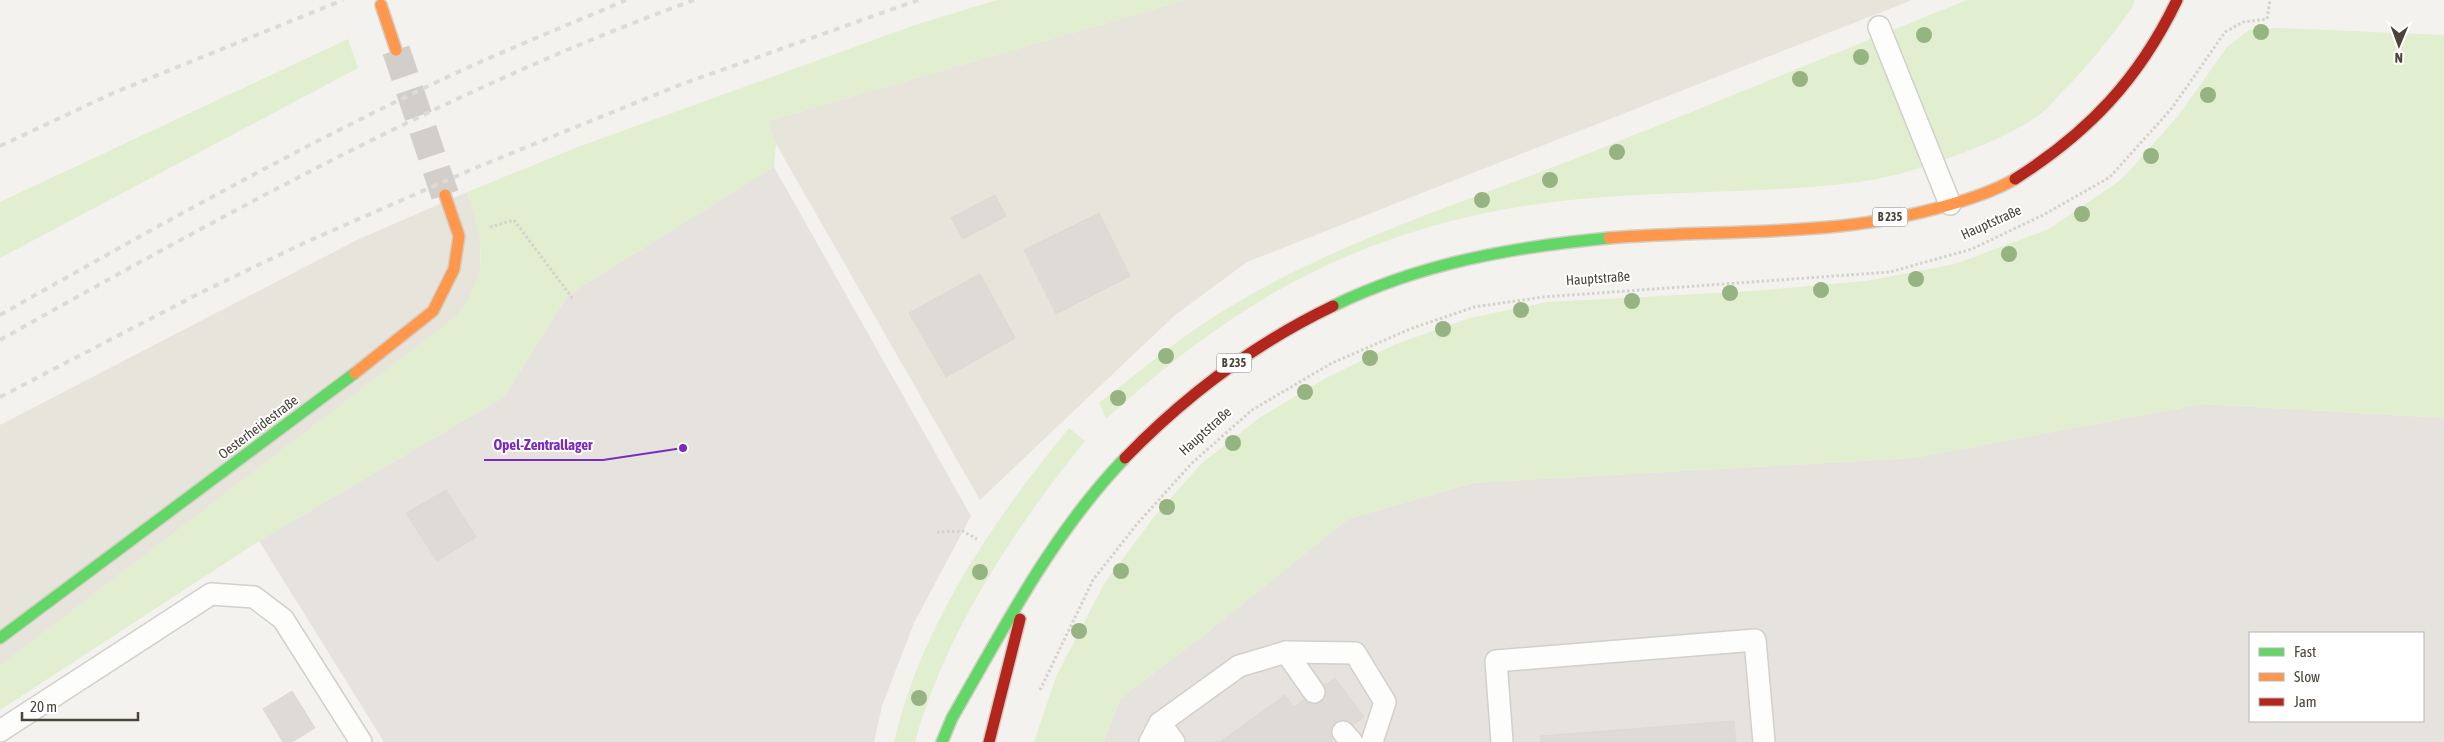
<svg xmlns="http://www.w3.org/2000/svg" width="2444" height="742" viewBox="0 0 2444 742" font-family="'Asap Condensed',sans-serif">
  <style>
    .residential { fill: #e7e4dc }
    .industrial { fill: #e6e2de; fill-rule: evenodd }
    .green { fill: #e1eecf }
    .parking { fill: #e6e3df }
    .building { fill: #dedbd6; stroke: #dcd9d4 }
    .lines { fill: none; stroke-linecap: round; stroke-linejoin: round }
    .secondary-tunnel { stroke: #d2cfca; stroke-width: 28; stroke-dasharray: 28 14; stroke-linecap: butt }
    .lane-casing { stroke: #d2d0cb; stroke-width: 24 }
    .fast-casing { stroke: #d3cfc5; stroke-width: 14 }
    .slow-casing { stroke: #d3cfc5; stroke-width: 14 }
    .jam-casing { stroke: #d3cfc5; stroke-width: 14 }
    .path { stroke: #d3d2cc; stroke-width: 3; stroke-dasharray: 2.5 2.5; stroke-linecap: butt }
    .lane { stroke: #fdfdfc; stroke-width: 21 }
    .fast { stroke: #63d668; stroke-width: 11 }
    .slow { stroke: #ff974d; stroke-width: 11 }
    .jam { stroke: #b3261e; stroke-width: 11 }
    .rail { stroke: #dbdbda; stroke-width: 4; stroke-dasharray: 6 6; stroke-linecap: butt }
    .tree { fill: #96b382 }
    .labels { text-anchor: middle; stroke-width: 4; stroke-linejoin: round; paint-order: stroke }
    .shield { fill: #fff; stroke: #817c74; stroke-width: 1 }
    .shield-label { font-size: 12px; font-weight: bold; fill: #4b4439 }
    .street-label { font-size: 14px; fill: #4b4439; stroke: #fff }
    .leader { fill: none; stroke: #7b2cbf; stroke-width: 2 }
    .callout-dot { fill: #7b2cbf; stroke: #fff; stroke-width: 2 }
    .callout-label { font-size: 15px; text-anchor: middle; font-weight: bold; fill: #7b2cbf; stroke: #fff; stroke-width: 4; stroke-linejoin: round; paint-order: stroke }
  </style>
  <rect width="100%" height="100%" fill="#f4f2ee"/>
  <g class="residential">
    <polygon points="1186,0 1912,0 1247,262 1174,316 980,500 776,144 768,121"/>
    <polygon points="467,192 480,234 480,273 475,289 456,317 0,666 0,425 357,240"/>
  </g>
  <path class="industrial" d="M2203 404 2444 418V742H1104L1120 699 1209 631 1348 519 1473 483 1913 458ZM2250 633H2423V721H2250Z"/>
  <g class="green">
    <path d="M997 0H1186L768 121 776 144 774 167 568 295 504 397 259 541 0 710V666L456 317C491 270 483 245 467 192L578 147 915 25Z"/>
    <path d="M1967 0H2135L2132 8C2110 38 2088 66 2062 92 2055 99 2049 107 2042 113 2017 131 1983 146 1954 156 1939 161 1925 167 1910 171 1855 187 1796 188 1739 191 1647 194 1553 196 1463 218 1319 253 1214 320 1106 419L1099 403C1140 371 1179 338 1223 311 1334 242 1461 204 1582 156 1710 105 1838 52 1967 0Z"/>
    <polygon points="2278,28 2444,35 2444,418 2203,404 1913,458 1473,483 1348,519 1209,631 1120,699 1104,742 1034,742 1056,677 1104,584 1154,517 1200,465 1259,418 1326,378 1396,344 1470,318 1548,302 1753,291 1866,281 1955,264 2049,229 2122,179 2178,116 2227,47 2249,30"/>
    <polygon points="348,39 358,68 0,258 0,202"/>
    <path d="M1069 428 1085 441C1014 529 946 631 915 742H894C922 623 993 521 1069 428Z"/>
  </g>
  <polygon class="parking" points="774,167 971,516 914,623 882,706 874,742 384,742 259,541 504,397 568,295"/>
  <g class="building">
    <polygon points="995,195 1006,216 963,239 951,218"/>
    <polygon points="1099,213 1130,276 1056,314 1024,250"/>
    <polygon points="980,274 1015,338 946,377 909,313"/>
    <polygon points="446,490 476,537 437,561 406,513"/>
    <polygon points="1335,678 1364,717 1329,742 1220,742 1285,695 1294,707"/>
    <polygon points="292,691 315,728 292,742 283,742 263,709"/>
    <polygon points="1734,721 1736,742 1541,742 1541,736"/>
  </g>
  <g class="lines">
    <polyline class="secondary-tunnel" points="396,50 445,195"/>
    <defs>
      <g id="lane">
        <polyline points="1879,27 1950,204"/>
        <polyline points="1286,652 1314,692"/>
        <polyline points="1160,723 1174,742"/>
        <polyline points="0,731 211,594 254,597 283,619 361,742"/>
        <polyline points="1343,732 1352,742"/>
        <polyline points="1150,742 1160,723 1239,666 1286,652 1355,653 1385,702 1372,742"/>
        <polyline points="1502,742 1496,661 1755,640 1764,742"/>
      </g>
      <g id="fast">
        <path d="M1333 306C1421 263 1513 247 1609 238"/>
        <polyline points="0,638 355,373"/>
        <path d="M942 742 952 718C1004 628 1052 534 1125 458"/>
      </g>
      <g id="slow">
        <polyline points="381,5 396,50"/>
        <path d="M1609 238C1718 229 1826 238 1934 209 1961 202 1991 193 2015 179"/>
        <polyline points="355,373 433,311 454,269 459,236 445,195"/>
      </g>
      <g id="jam">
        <path d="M2015 179C2089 132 2139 79 2177 0"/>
        <path d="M1125 458C1186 395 1254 344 1333 306"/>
        <polyline points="989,742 1020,619"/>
      </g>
    </defs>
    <use href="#lane" class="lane-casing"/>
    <use href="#fast" class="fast-casing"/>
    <use href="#slow" class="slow-casing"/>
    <use href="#jam" class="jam-casing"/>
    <g class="path">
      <polyline points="490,227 514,220 573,299"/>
      <polyline points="937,532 963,531 977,539"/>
      <polyline points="1040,690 1093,580 1137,524 1192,463 1252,410 1332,363 1410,329 1474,307 1543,297 1890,272 1972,249 2045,214 2110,177 2172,108 2225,32 2243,22 2267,19 2270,0"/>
    </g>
    <use href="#lane" class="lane"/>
    <use href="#fast" class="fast"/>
    <use href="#slow" class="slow"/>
    <use href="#jam" class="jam"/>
    <g class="rail">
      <polyline points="0,146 111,94 343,0"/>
      <path d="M0 315C145 233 291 151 441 80 502 51 564 27 626 0"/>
      <path d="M0 340C225 214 452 88 694 0"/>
      <polyline points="0,397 200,293 304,243 475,168 677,86 918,0"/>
    </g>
  </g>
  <g class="tree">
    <circle cx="2261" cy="32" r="8"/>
    <circle cx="1924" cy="35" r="8"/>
    <circle cx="1861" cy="57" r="8"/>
    <circle cx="1800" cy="79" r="8"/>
    <circle cx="2208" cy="95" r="8"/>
    <circle cx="1617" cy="152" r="8"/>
    <circle cx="2151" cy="156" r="8"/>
    <circle cx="1550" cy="180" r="8"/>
    <circle cx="1482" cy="200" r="8"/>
    <circle cx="2082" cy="214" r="8"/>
    <circle cx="2009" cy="254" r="8"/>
    <circle cx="1916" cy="279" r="8"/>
    <circle cx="1821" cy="290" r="8"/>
    <circle cx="1730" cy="293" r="8"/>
    <circle cx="1632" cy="301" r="8"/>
    <circle cx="1521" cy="310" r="8"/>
    <circle cx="1443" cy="329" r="8"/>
    <circle cx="1166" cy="356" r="8"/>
    <circle cx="1370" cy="358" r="8"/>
    <circle cx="1305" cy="392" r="8"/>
    <circle cx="1118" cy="398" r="8"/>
    <circle cx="1233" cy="443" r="8"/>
    <circle cx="1167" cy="507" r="8"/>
    <circle cx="1121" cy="571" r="8"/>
    <circle cx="980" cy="572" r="8"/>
    <circle cx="1079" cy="631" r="8"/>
    <circle cx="919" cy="698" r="8"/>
  </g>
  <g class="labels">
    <g class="shield">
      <rect x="1872.5" y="207.5" width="35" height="19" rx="4"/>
      <rect x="1216.5" y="353.5" width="35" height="19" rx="4"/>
    </g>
    <g class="shield-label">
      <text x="1890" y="221">B 235</text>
      <text x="1234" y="367">B 235</text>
    </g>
    <g class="street-label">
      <text transform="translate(1991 222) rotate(-24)" y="5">Hauptstraße</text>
      <text transform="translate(1598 278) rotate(-4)" y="5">Hauptstraße</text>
      <text transform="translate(258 427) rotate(-37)" y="5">Oesterheidestraße</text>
      <text transform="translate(1205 431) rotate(-42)" y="5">Hauptstraße</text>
    </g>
  </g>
  <path class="leader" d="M683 448L603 460H484"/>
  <circle class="callout-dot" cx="683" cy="448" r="5"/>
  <g class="callout-label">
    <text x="543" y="450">Opel-Zentrallager</text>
  </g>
  <rect x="2249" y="632" width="175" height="90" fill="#ffffff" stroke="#b7b4b0"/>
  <rect x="2259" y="648" width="25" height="8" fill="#63d668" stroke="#b7b4b0"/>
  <text x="2294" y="657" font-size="15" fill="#4b4439">Fast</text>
  <rect x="2259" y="673" width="25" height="8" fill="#ff974d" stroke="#b7b4b0"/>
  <text x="2294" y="682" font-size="15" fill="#4b4439">Slow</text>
  <rect x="2259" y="698" width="25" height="8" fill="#b3261e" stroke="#b7b4b0"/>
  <text x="2294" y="707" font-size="15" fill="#4b4439">Jam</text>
  <g transform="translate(2399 45) rotate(181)" stroke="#ffffff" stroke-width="4" paint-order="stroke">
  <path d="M0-4L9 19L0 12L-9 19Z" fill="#4b4439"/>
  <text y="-8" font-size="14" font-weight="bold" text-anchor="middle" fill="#4b4439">N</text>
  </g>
  <path d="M22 712v8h116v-8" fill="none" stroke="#4b4439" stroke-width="2.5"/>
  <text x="30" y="712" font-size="15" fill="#4b4439" stroke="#ffffff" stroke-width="4" paint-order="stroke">20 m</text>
</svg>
